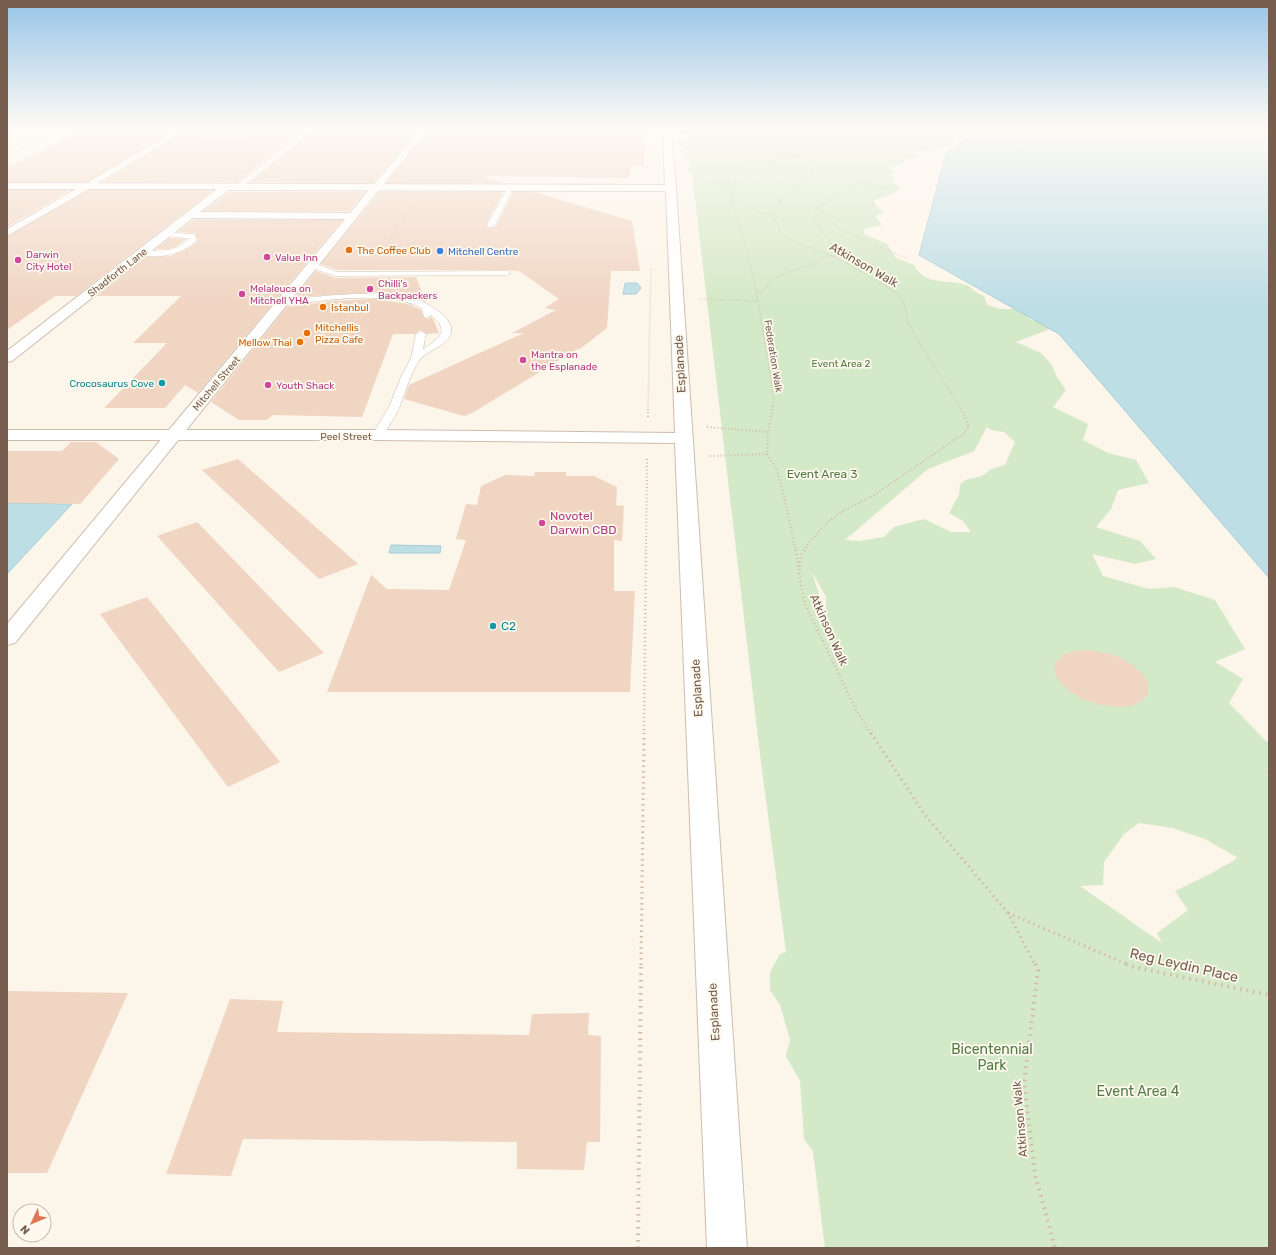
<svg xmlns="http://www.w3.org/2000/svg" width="1276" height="1255" viewBox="0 0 1276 1255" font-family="Rubik,sans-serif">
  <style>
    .green { fill: #d4e9c7; fill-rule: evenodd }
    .water { fill: #bedee5; stroke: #a4cdd6 }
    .building { fill: #f0d5c2 }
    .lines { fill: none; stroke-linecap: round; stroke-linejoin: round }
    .service-casing { stroke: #cebdaf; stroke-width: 1 }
    .pedestrian-casing { stroke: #cebdaf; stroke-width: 2 }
    .minor-casing { stroke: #cebdaf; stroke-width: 2 }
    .tertiary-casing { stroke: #cebdaf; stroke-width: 2 }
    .path-far5 { stroke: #d5b9a4; stroke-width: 1; stroke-dasharray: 0.5 1; stroke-linecap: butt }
    .path-far4 { stroke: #d5b9a4; stroke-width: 1.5; stroke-dasharray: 0.5 1.5; stroke-linecap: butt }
    .path-far3 { stroke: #d5b9a4; stroke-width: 2; stroke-dasharray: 1 2.5; stroke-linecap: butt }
    .path-far2 { stroke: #d5b9a4; stroke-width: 2.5; stroke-dasharray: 1 3; stroke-linecap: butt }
    .path-far1 { stroke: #d5b9a4; stroke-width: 3; stroke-dasharray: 1.5 4; stroke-linecap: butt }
    .path { stroke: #d5b9a4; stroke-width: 4; stroke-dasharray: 1.5 5; stroke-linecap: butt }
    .service { fill: #fff; fill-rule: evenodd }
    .pedestrian { fill: #fff; fill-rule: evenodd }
    .minor { fill: #fff; fill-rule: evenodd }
    .tertiary { fill: #fff; fill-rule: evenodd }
    .food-dot { fill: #e8710a; stroke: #fef9ef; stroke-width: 1.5 }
    .shop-dot { fill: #3f7fe0; stroke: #fef9ef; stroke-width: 1.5 }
    .hotel-dot { fill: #d1479c; stroke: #fef9ef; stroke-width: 1.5 }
    .culture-dot { fill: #0f9aa8; stroke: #fef9ef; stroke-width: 1.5 }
    .labels { text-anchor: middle; stroke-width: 3.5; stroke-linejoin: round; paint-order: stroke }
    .far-food-label { font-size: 10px; fill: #c56008; stroke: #fef9ef; text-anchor: start }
    .far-shop-label { font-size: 10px; fill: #366cbe; stroke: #fef9ef; text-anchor: start }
    .far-hotel-label { font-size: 10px; fill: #b23c85; stroke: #fef9ef; text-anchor: start }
    .far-street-label { font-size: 10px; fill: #765d4d; stroke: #fef9ef }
    .far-park-label { font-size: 10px; fill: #547b45; stroke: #fef9ef }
    .far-culture-label { font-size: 10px; fill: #0d838f; stroke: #fef9ef; text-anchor: end }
    .street-label { font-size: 12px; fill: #765d4d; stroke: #fef9ef }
    .park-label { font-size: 12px; fill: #547b45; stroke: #fef9ef }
    .hotel-label { font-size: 12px; fill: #b23c85; stroke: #fef9ef; text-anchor: start }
    .culture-label { font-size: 12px; fill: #0d838f; stroke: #fef9ef; text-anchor: start }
    .near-street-label { font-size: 14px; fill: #765d4d; stroke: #fef9ef }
    .near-park-label { font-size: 14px; fill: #547b45; stroke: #fef9ef }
  </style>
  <rect width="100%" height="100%" fill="#fcf5e9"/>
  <path class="green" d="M682 128H900L892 130 962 128 969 131 968 134 969 137 951 140 955 143 954 146 933 149 932 151 917 152 915 154 917 157 903 160 904 163 890 167V169L895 172 890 175 896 178 892 181 900 189 891 195 874 200 876 205 884 213 875 216 882 225 864 229V234L887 244 896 258 914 265C926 287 946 278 966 285 971 286 972 290 976 292 978 294 982 295 984 296L987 305 1001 309H1014L1026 315 1031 320 1043 323 1050 329 1016 342 1041 353 1051 364 1057 377 1066 390 1053 407 1088 424 1083 440 1108 453 1136 460 1149 483 1118 490 1111 509 1096 527 1140 541 1156 559 1135 564 1092 554 1103 576 1149 589 1174 587 1215 600 1245 649 1215 662 1243 679 1229 703 1269 744V766L1267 769 1269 771V1248H825L813 1151 804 1139 800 1081 786 1056 790 1040 780 1005 770 990V972L780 954 786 952 760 754 692 173 689 172 686 169 691 166V161L684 160 685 158 682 155 689 153V150L681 148 683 145 674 144 677 140 687 139V135L677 133 686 129ZM987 427 991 430 1004 432 1015 442 1005 465 991 469 982 476 965 480 960 485 959 495 949 513 963 521 971 532H951L924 519 894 527 884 537 859 541 845 540 928 469 974 451ZM812 572 826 597V613H825ZM1139 823 1172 828 1205 839 1238 858 1210 874 1175 891 1188 910 1157 933 1162 943 1080 886 1103 885 1104 862 1124 834Z"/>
  <g class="water">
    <polygon points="980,128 1269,128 1269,578 1059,334 919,255 946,153 981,129"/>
    <polygon points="625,283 637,283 641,288 636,294 623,294"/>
    <polygon points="7,503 72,504 7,574"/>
    <polygon points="391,545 441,546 440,553 389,553"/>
  </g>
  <g class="building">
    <polygon points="88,128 177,128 87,182 7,182 7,168"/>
    <polygon points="191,128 306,128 238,182 103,182"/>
    <polygon points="316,128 419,128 373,183 250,182"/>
    <polygon points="430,128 625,128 625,131 645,132 644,165 632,165 629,178 486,176 486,178 503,183 387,183"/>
    <polygon points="7,190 70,190 7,227"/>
    <polygon points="89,190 213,190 76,296 55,296 7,330 7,237"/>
    <polygon points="230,192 366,192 349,211 204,211"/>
    <polygon points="380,192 503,192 486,224 488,228 496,226 513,192 534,192 632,221 640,271 611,271 607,328 580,349 578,349 472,413 464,416 404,399 409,385 524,333 512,333 556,310 545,308 559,299 519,271 507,270 337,270 321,264"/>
    <polygon points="194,220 342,220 198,393 185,385 165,408 104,408 167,343 133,343 181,296 97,296 145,257 171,256 192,246 198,240 195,233 178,232"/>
    <polygon points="170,238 186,239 177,246 169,249 156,249"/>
    <polygon points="316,271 336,278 416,277 426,302 406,294 380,292 295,297"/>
    <polygon points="374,299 408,304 421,310 424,318 428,319 431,317 433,319 439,333 427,334 420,330 415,334 393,334 362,417 273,415 267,420 239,420 211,402 287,307 334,301"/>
    <polygon points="71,442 96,442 119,459 80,504 7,503 7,451 62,451"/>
    <polygon points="238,459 358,564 319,579 202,470"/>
    <polygon points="535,472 566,472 566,476 594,476 617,487 616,505 624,506 622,541 614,540 614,591 635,591 630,692 327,692 371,575 387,589 449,590 466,540 456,539 466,504 477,505 481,486 505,475 534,476"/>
    <polygon points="197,522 324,653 279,672 157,536"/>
    <polygon points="147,597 280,762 228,787 100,614"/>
    <polygon points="1089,650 1105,653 1119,657 1132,665 1143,674 1148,684 1148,693 1142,701 1131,706 1119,707 1102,705 1085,700 1071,692 1059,681 1054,671 1056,662 1063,655 1074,651"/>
    <polygon points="7,991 128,993 47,1173 7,1173"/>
    <polygon points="230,999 283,1001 277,1032 529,1035 532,1014 589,1013 588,1035 601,1036 600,1142 587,1142 584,1170 517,1169 517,1142 243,1139 231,1176 166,1174"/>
  </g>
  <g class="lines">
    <defs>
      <g id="service">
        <polygon points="55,128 62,128 7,154 7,150"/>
        <polygon points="309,128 315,128 240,188 236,188 236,186"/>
        <polygon points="508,187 513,188 495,225 491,227 488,227 487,225"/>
        <path d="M163 232 191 234H194L197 240C183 255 159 259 139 255L138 253 142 251 169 250 178 247 189 239 188 238 163 236Z"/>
        <polygon points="308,263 314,263 337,272 507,271 511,273 507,275 336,276 308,267"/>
        <path d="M380 293C393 294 408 294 419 300 429 304 455 319 451 333 446 348 427 349 419 361 410 374 406 391 400 406 396 416 389 425 384 435L382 437H374L372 435 389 407 401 377 411 358 416 334 421 331 426 334 423 349C439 339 451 331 431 315L427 318 424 317 422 309C392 289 318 301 282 306L278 303 282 300 335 295Z"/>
      </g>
      <polygon id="pedestrian" points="180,128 190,128 96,184 93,185 88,182"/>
      <polygon id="minor" points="663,128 671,128 676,188 747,1248 707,1248 675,443 378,440 7,440 7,430 378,430 675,433 666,191 229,190 200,212 351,213 356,216 351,219 193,218 12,361 7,362 7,351 217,189 89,189 7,236 7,229 76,189 7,189 7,183 665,185"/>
      <polygon id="tertiary" points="421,128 429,128 15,643 7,645 7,624"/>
    </defs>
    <use href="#service" class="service-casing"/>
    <use href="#pedestrian" class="pedestrian-casing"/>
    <use href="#minor" class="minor-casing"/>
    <use href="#tertiary" class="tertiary-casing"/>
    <g class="path-far5">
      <polyline points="330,131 395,132"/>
      <polyline points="197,144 264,142"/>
      <polyline points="586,167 649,166"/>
      <polygon points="724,181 737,184 726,187 716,184"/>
      <polyline points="728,181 729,172 809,153 870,128"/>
      <polyline points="692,184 716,184"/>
      <polyline points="737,184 802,184"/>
      <polyline points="861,184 900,189"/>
      <polyline points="726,187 730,192 731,201"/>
      <path d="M780 201C785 193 791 192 798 187 803 184 804 178 812 174L815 155 813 152"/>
      <polyline points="828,201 870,177"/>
    </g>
    <g class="path-far4">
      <polyline points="731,200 742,232 757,294 774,400 773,407"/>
      <polyline points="781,200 773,216 782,234 788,240 838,258 897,293 904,303 908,322 920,344 960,407"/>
      <polyline points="830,200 817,207 813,218 833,246 848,258 847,264"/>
      <polyline points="731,201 773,216"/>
      <polyline points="817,207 835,225 852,235 908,259"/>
      <polyline points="378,256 413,206"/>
      <polyline points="757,294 766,287 770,281 793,270 814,264 820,258 843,254"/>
      <polyline points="700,299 758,301"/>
      <polyline points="648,407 651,268"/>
    </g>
    <g class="path-far3">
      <polyline points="773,406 768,432 767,454 776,468 782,488 796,551"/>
      <polyline points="648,417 648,406"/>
      <polyline points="707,427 768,432"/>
      <polyline points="710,456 767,454"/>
      <polyline points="646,551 647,458"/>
      <polyline points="804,551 808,544 826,524 838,514 874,495 962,435 969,427 960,406"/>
    </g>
    <g class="path-far2">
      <polyline points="796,550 799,570"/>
      <polyline points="804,550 801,556 799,574 805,604 856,710 871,734"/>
      <polyline points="644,734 646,550"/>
    </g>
    <g class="path-far1">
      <polyline points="871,733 925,815 1008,913 1035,965"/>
      <polyline points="1008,913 1129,965"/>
      <polyline points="641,965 644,733"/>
    </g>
    <g class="path">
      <polyline points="1035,964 1038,970 1024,1083 1035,1174 1055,1248"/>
      <polyline points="1126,964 1134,967 1269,995"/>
      <polyline points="638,1248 641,964"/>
    </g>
    <use href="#service" class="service"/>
    <use href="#pedestrian" class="pedestrian"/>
    <use href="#minor" class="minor"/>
    <use href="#tertiary" class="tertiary"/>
  </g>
  <linearGradient id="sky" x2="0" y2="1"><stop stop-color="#97c5e7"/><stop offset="0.42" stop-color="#fefaf5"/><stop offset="1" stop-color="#fefaf5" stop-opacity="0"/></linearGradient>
  <rect width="1276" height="304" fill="url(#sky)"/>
  <g class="food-dot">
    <circle cx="349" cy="250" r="4"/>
    <circle cx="323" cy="307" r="4"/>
    <circle cx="307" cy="333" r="4"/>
    <circle cx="300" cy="342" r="4"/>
  </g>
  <circle class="shop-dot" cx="440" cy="251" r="4"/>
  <g class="hotel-dot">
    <circle cx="267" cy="257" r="4"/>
    <circle cx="18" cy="260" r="4"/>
    <circle cx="370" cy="289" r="4"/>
    <circle cx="242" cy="294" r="4"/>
    <circle cx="523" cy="360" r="4"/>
    <circle cx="268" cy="385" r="4"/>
    <circle cx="542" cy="523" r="4"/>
  </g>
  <g class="culture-dot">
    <circle cx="162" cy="383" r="4"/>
    <circle cx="493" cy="626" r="4"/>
  </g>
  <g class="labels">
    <g class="far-food-label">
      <text x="357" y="254">The Coffee Club</text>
      <text x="331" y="311">Istanbul</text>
      <text x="315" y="331">Mitchellis<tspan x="315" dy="12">Pizza Cafe</tspan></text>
      <text x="292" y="346" text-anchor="end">Mellow Thai</text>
    </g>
    <g class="far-shop-label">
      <text x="448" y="255">Mitchell Centre</text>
    </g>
    <g class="far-hotel-label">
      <text x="26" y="258">Darwin<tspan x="26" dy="12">City Hotel</tspan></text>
      <text x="275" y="261">Value Inn</text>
      <text x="378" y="287">Chilli's<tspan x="378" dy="12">Backpackers</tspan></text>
      <text x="250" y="292">Melaleuca on<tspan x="250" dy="12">Mitchell YHA</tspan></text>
      <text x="531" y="358">Mantra on<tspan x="531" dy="12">the Esplanade</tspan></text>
      <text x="276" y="389">Youth Shack</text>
    </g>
    <g class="far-street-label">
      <text transform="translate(117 272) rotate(-38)" y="4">Shadforth Lane</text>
      <text transform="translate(774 356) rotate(81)" y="4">Federation Walk</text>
      <text transform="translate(216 383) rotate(-50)" y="4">Mitchell Street</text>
      <text x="346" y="440">Peel Street</text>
    </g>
    <g class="far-park-label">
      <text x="841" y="367">Event Area 2</text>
    </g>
    <g class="far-culture-label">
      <text x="154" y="387">Crocosaurus Cove</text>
    </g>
    <g class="street-label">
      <text transform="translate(864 265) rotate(30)" y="4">Atkinson Walk</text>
      <text transform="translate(680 364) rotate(-93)" y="4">Esplanade</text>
      <text transform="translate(829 630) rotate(66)" y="4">Atkinson Walk</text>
      <text transform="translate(697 688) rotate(-93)" y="4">Esplanade</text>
      <text transform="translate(714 1012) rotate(-93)" y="4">Esplanade</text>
      <text transform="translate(1020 1119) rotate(-95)" y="4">Atkinson Walk</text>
    </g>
    <g class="park-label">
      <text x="822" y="478">Event Area 3</text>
    </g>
    <g class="hotel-label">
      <text x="550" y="520">Novotel<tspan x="550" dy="14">Darwin CBD</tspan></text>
    </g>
    <g class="culture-label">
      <text x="501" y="630">C2</text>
    </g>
    <g class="near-street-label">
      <text transform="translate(1184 965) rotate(13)" y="5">Reg Leydin Place</text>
    </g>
    <g class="near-park-label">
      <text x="992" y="1054">Bicentennial<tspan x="992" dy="16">Park</tspan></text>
      <text x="1138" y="1096">Event Area 4</text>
    </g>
  </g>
  <rect width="1276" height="1255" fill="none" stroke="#765d4d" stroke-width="16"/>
  <g transform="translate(32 1223) rotate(226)"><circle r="19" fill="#fef9ef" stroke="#c8bbae"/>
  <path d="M0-3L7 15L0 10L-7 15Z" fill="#e07754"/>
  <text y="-6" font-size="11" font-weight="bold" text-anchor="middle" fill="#765d4d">N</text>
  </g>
</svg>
